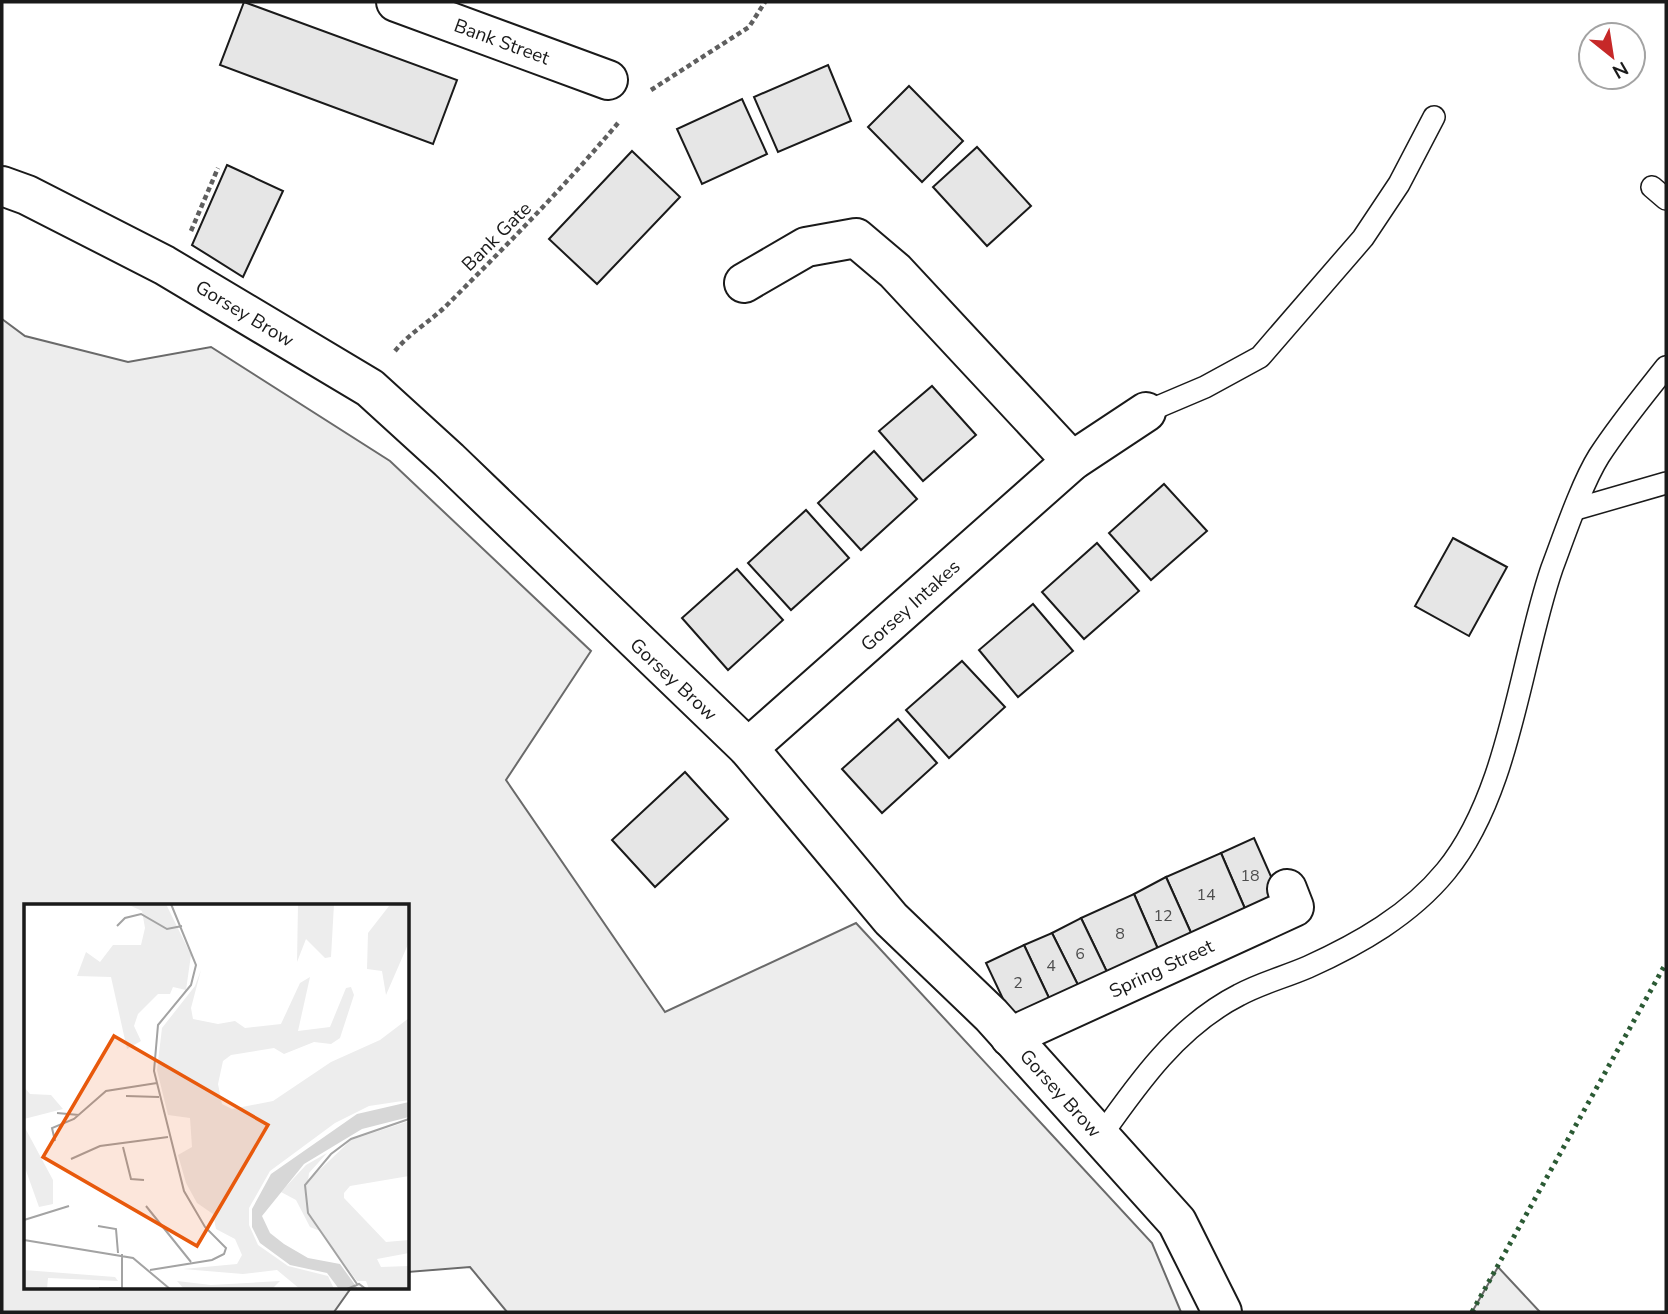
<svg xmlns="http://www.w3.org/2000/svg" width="1668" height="1314" viewBox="0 0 1668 1314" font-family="'Nunito Sans',sans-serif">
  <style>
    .built { fill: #ededed; stroke: #6a6a6a; stroke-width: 2 }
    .building { fill: #e6e6e6; stroke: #1a1a1a; stroke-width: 2 }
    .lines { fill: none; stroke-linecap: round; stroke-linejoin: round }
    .lane-casing { stroke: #1a1a1a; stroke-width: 24 }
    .street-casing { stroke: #1a1a1a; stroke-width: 42 }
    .path { stroke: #5f5f5f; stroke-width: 4.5; stroke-dasharray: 5 3.5; stroke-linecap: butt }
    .lane { stroke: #fff; stroke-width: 21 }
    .street { stroke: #fff; stroke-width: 38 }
    .hedge { stroke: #2b5a34; stroke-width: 5; stroke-dasharray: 3.5 5; stroke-linecap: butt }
    .labels { text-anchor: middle; stroke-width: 5; stroke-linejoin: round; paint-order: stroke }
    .number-label { font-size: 16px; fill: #4d4d4d }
    .street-label { font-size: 19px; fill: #1a1a1a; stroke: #fff }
    .inset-road { fill: none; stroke: #a3a3a3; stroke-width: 2 }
    .view { fill: #e8590c; fill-opacity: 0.15; stroke: #e8590c; stroke-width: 3.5 }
    .inset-edge { fill: none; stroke: #1a1a1a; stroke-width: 3.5 }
  </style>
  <rect width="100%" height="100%" fill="#fff"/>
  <g class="built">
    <polygon points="2,319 25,336 128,362 211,347 390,461 591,651 506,780 665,1012 856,923 1152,1243 1181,1312 507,1312 470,1267 408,1272 408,906 26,906 26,1288 351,1288 334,1312 2,1312"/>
    <polygon points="1498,1267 1540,1312 1472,1312"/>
  </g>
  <g class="building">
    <polygon points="244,2 457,80 433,144 220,65"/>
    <polygon points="828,65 851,121 778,152 754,97"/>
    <polygon points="909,86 963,141 922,182 868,127"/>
    <polygon points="742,99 767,154 702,184 677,129"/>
    <polygon points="977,147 1031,206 987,246 933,187"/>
    <polygon points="632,151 680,197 597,284 549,239"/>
    <polygon points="227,165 283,191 243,277 192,245"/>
    <polygon points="932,386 976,435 923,481 879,431"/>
    <polygon points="874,451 917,499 861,550 818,503"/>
    <polygon points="1164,484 1207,531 1151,580 1109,533"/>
    <polygon points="806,510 849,558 791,610 748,563"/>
    <polygon points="1453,538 1507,567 1469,636 1415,606"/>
    <polygon points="1097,543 1139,591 1084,639 1042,592"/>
    <polygon points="737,569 783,620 728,670 682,618"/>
    <polygon points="1033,604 1073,651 1018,697 979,650"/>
    <polygon points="962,661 1005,707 949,758 906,710"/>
    <polygon points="898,719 937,763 882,813 842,769"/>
    <polygon points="685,772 728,819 655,887 612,840"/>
    <polygon points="1254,838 1280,897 1246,911 1221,853"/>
    <polygon points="1221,853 1246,911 1192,935 1166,877"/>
    <polygon points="1166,877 1192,935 1158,949 1134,894"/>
    <polygon points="1134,894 1158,949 1107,972 1081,918"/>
    <polygon points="1081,918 1107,972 1078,985 1052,933"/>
    <polygon points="1052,933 1078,985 1050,1000 1024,945"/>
    <polygon points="1024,945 1050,1000 1012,1018 986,963"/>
  </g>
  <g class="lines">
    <defs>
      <g id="lane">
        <polyline points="1652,187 1666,199"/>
        <polyline points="1146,412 1205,387 1260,357 1363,238 1399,184 1434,117"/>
        <polyline points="1576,509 1666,483"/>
        <path d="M1100 1137C1138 1083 1178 1026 1239 995 1261 983 1285 977 1308 967 1359 944 1410 915 1446 871 1510 793 1520 661 1552 568 1564 536 1582 483 1599 456 1619 425 1643 396 1666 367"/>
      </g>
      <g id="street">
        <polyline points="396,2 608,80"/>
        <polyline points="2,186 27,195 164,265 370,388 449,460 748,748 891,919 991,1015 1177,1222 1222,1312"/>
        <polyline points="744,283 806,247 856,238 895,271 1072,461"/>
        <polyline points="748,748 1072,461 1146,412"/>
        <polyline points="1010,1037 1294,907 1287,889"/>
      </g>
    </defs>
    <use href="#lane" class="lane-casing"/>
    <use href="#street" class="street-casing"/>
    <g class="path">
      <polyline points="651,90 749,27 765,2"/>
      <polyline points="191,231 218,168"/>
      <path d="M395 351C410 332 433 320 450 302 508 244 565 186 618 123"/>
    </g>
    <use href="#lane" class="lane"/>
    <use href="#street" class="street"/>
    <polyline class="hedge" points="1472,1312 1666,963"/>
  </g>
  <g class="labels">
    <g class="number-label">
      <text x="1250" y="881">18</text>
      <text x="1206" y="900">14</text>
      <text x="1163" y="921">12</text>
      <text x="1120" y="939">8</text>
      <text x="1080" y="959">6</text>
      <text x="1051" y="971">4</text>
      <text x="1018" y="988">2</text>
    </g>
    <g class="street-label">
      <text transform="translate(502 41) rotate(20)" y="7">Bank Street</text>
      <text transform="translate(496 236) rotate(-45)" y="7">Bank Gate</text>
      <text transform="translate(245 313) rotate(31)" y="7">Gorsey Brow</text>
      <text transform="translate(910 605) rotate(-42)" y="7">Gorsey Intakes</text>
      <text transform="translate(674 679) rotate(43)" y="7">Gorsey Brow</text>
      <text transform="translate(1161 968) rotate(-25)" y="7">Spring Street</text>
      <text transform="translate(1061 1093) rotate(48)" y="7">Gorsey Brow</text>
    </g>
  </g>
  <g transform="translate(24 904)">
    <rect width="385" height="385" fill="#fff"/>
    <path d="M103 0H142L167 51 162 86 149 83 146 90H134L114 110 110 122 117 137 103 145 87 73 53 72 62 48 76 58 89 41H117L121 24 118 7ZM274 0H310L307 53 301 54 282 35 273 58ZM385 0V38L362 91 358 67 343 65 344 29 365 2ZM177 66 167 104 169 115 194 120 211 117 221 124 257 120 276 79 286 73 274 127 306 123 322 84 327 83 330 91 316 134 307 140 290 138 260 150 250 144 207 151 199 157 194 180 198 200 208 205 249 197 307 158 356 136 385 114V196L345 202 311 219 246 267 225 304V321L234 341 264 362 304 372 310 385H276L253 366 219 370 159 365 213 360 218 351 211 335 192 325 189 310 173 299 162 279 154 251 168 243 166 214 144 211 133 166 138 124 171 82ZM0 183 6 190 27 191 39 205 0 215ZM385 217V272L326 282 320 289V294L362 338 385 336V349L353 355 357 363 385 362V385H345L342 377H333L296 327 286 323 272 296 257 288 282 261 303 249 285 269 284 277 327 236ZM0 222 29 276V300L15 303 0 261ZM0 366 91 373 94 377 24 374 23 385H0ZM153 377 187 381 256 377 248 385H160Z" fill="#ededed"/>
    <path d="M385 198V213L338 225 280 260 238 312 246 329 260 340 284 354 316 360 334 385H315L303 369 266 361 236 339 228 323V305L247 270 333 210Z" fill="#d7d7d7"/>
    <path class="inset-road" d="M93 22 101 14 117 10 143 25 158 22M102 192 135 193M33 209 55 211M31 237 28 224 50 215 82 187 133 179M99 243 107 275 120 276M47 255 76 242 144 233M122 302 167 358M0 316 45 302M74 322 92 325 94 349M0 336 109 354 146 385M126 366 188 356 200 350 202 344 181 323 160 287 130 167 134 121 167 81 172 61 147 0M333 380 284 309 281 281 307 250 327 235 385 215M75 384H98M98 385V350M323 385 335 380 342 385"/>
    <path class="view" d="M90 132 244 221 173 342 19 253Z"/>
    <rect width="385" height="385" class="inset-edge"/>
  </g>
  <rect width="1668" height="1314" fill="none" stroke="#1a1a1a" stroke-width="7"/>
  <g transform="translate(1612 56) rotate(150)"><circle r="33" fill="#ffffff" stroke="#a3a3a3" stroke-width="2"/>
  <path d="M0-5L12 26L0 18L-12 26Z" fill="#c62828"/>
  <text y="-10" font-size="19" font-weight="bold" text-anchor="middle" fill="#1a1a1a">N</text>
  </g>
</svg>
